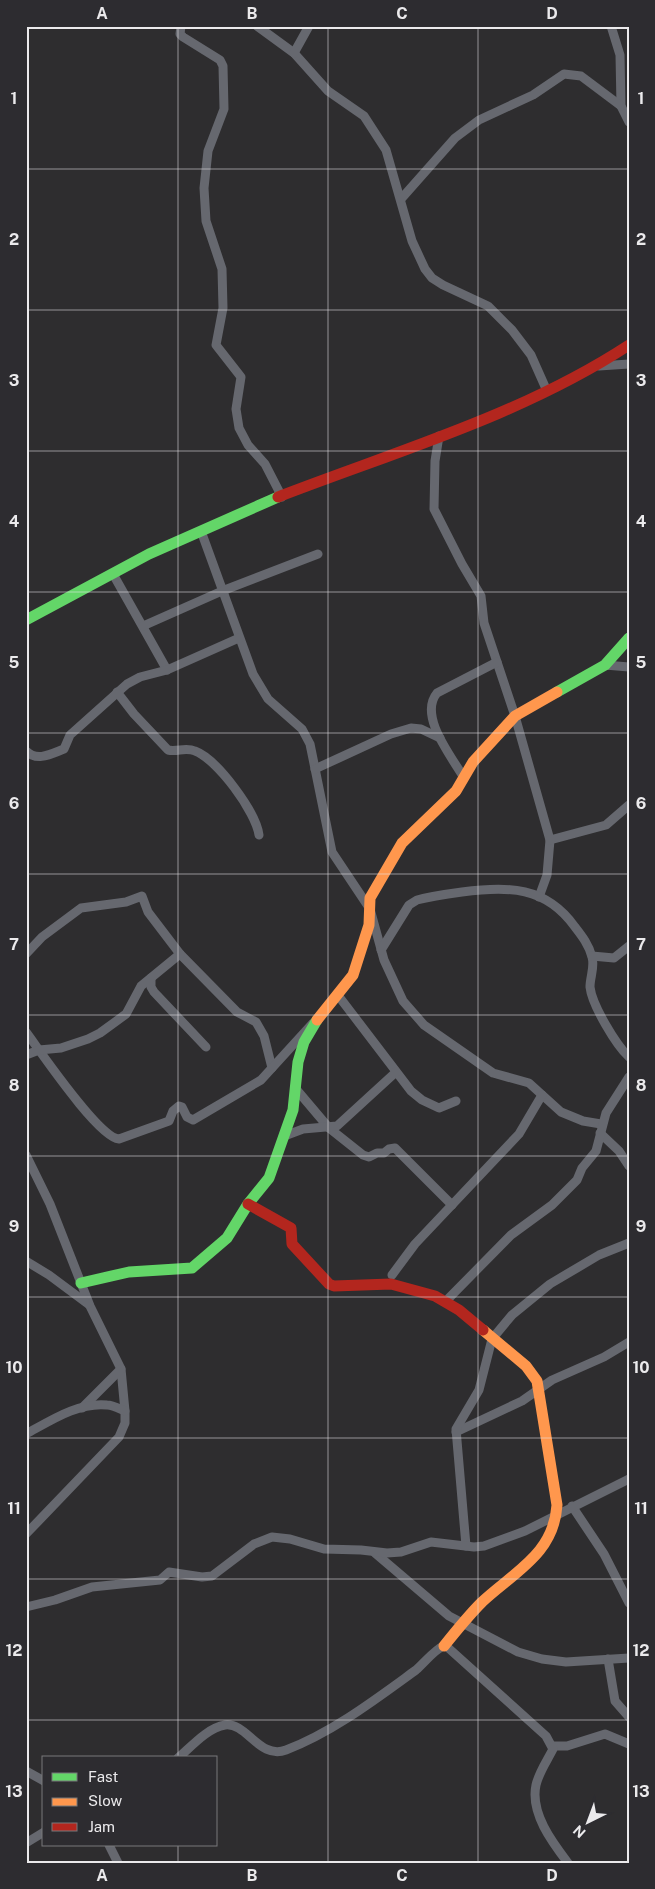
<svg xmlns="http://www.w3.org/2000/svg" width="655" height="1889" viewBox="0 0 655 1889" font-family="'Public Sans',sans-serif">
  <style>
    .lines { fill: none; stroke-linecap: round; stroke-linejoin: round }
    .street { stroke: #66686f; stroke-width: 9 }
    .fast { stroke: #63d668; stroke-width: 11 }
    .slow { stroke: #ff974d; stroke-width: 11 }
    .jam { stroke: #b3261e; stroke-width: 11 }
    .grid { fill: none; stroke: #ebeaec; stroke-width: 1; stroke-opacity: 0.55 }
    .neatline { fill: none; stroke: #ebeaec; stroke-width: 2 }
    .grid-label { font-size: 16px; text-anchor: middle; font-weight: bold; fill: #ebeaec }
  </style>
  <rect width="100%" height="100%" fill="#2e2d2f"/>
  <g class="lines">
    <g class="street">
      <polyline points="181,26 180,34 183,37 220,60 223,66 224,109 208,151 204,188 206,221 222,269 223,308 216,345 241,377 236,409 239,428 248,445 265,464 282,497"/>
      <polyline points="257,26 294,53 328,91 364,116 386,150 412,241 425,269 432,278 443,285 488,306 512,330 531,355 547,391"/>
      <polyline points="611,26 620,55 621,106 629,122"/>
      <polyline points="294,53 309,26"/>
      <polyline points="401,199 455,138 479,120 533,95 564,74 581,76 621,106"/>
      <polyline points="599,366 629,364"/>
      <polyline points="439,436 435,461 434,509 462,564 481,596 484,623 515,716 550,840 547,875 539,897"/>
      <polyline points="201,531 253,674 268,699 302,729 310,744 332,852 370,909 384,960 403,1001 424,1025 493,1073 529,1083 561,1112 583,1121 601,1124"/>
      <polyline points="113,574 167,670"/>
      <polyline points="143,626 222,591 318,554"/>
      <polyline points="605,665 629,667"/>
      <path d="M117 692 134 714 168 750C177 752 186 747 195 751 217 759 256 812 259 835"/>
      <path d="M26 751C37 762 51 754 64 749L70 735 127 684 140 677 167 670 239 638"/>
      <polyline points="315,769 391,734 411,728 421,729 440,738"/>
      <path d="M464 778C452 757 418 716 437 693L497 662"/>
      <polyline points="550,840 606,825 629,805"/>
      <path d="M381 950 409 905 417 900C432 896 447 894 462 892 508 886 546 886 575 927 582 936 589 945 592 957 595 967 590 977 590 987 592 1005 616 1045 629 1057"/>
      <polyline points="26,954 42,937 81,908 126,902 142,896 148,912 180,954 237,1012 256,1022 264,1036 272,1068"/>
      <polyline points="592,956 614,958 629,946"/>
      <polyline points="151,978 151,987 154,992 206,1047"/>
      <polyline points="337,994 411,1091 422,1100 439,1108 456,1101"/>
      <path d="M26 1032C41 1052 98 1137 119 1139L169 1121 173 1111 179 1106 182 1107 187 1117 193 1120 261 1080 313 1023"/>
      <polyline points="26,1055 39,1050 61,1048 88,1039 100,1033 126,1014 141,986 180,954"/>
      <polyline points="296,1089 329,1128 363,1155 369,1157 377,1153 384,1153 389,1149 395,1148 452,1205"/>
      <polyline points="600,1133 619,1151 629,1166"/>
      <polyline points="287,1135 303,1129 337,1126 396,1072"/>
      <polyline points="26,1155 50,1204 90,1306 121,1369 125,1411 125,1423 119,1437 26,1534"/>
      <polyline points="26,1261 49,1275 88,1304"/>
      <polyline points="392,1275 415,1244 519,1134 542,1095"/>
      <polyline points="446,1301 511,1235 552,1205 577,1180 582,1168 596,1151 606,1113 629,1077"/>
      <polyline points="82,1408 121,1369"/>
      <polyline points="456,1432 522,1401 552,1380 604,1357 629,1342"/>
      <path d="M26 1434C50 1421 78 1402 107 1405 113 1405 120 1409 125 1411"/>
      <polyline points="572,1506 604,1554 629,1603"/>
      <polyline points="466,1546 456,1429 479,1390 492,1339 512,1315 550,1284 599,1255 629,1243"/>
      <polyline points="375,1553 449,1616 518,1652 542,1659 566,1662 629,1658"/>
      <polyline points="26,1607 55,1600 92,1587 160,1580 169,1572 202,1577 212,1576 254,1544 272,1537 290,1539 324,1549 361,1550 387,1553 401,1552 431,1542 474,1547 484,1546 525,1531 629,1479"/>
      <polyline points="608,1659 615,1701 629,1717"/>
      <polyline points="553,1746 567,1746 605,1734 629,1744"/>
      <path d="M178 1758C191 1747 207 1728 225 1725 247 1722 259 1760 286 1750 333 1732 376 1699 416 1670 425 1662 434 1650 445 1645L546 1736 553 1749C547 1761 539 1772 536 1785 530 1813 552 1842 568 1863"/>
      <polyline points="26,1771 44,1781"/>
      <polyline points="26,1843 44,1832"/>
      <polyline points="109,1845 118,1863"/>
    </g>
    <g class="fast">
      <polyline points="26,620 149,554 278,497"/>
      <polyline points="557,692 605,665 629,638"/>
      <polyline points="81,1283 129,1272 192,1268 227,1238 248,1204 269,1178 293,1110 298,1062 304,1042 317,1020"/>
    </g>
    <g class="slow">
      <polyline points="317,1020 353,975 369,925 370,898 402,843 456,791 473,762 515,716 557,692"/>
      <path d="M444 1646C456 1631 468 1616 482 1602 514 1572 554 1554 557 1505L537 1381 526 1366 483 1330"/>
    </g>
    <g class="jam">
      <path d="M278 497C397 451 522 415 629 345"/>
      <polyline points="248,1204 291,1228 292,1244 329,1284 334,1286 391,1284 435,1296 459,1310 483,1330"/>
    </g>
  </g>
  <path class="grid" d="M178 26V1758M328 26V1863M478 26V1863M26 169H629M26 310H629M26 451H629M26 592H629M26 733H629M26 874H629M26 1015H629M26 1156H629M26 1297H629M26 1438H629M26 1579H629M26 1720H629M178 1845V1863"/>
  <rect width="655" height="1889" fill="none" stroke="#2d2c30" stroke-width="55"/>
  <rect x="42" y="1756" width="175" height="90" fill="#2d2c30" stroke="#79787b"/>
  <rect x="52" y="1773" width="25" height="8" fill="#63d668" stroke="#79787b"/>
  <text x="88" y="1782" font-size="15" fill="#ebeaec">Fast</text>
  <rect x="52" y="1798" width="25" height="8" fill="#ff974d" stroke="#79787b"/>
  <text x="88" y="1806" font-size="15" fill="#ebeaec">Slow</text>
  <rect x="52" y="1823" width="25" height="8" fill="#b3261e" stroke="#79787b"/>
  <text x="88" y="1832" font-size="15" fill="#ebeaec">Jam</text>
  <g transform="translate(588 1822) rotate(222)" stroke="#2d2c30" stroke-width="4" paint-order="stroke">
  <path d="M0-4L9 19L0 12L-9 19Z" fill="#ebeaec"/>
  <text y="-8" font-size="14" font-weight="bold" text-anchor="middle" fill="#ebeaec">N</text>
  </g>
  <rect x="28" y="28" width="600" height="1834" class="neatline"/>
  <g class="grid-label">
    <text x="102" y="19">A</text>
    <text x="252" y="19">B</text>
    <text x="402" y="19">C</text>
    <text x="552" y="19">D</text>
    <text x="14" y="104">1</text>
    <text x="641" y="104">1</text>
    <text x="14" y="245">2</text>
    <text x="641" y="245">2</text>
    <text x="14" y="386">3</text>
    <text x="641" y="386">3</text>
    <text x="14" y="527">4</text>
    <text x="641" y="527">4</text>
    <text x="14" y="668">5</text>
    <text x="641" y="668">5</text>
    <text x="14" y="809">6</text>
    <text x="641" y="809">6</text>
    <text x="14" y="950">7</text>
    <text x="641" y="950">7</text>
    <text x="14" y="1091">8</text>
    <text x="641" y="1091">8</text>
    <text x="14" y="1232">9</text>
    <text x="641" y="1232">9</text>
    <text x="14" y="1373">10</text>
    <text x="641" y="1373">10</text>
    <text x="14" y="1514">11</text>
    <text x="641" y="1514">11</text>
    <text x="14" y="1656">12</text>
    <text x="641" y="1656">12</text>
    <text x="14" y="1797">13</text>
    <text x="641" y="1797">13</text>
    <text x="102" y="1881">A</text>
    <text x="252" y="1881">B</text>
    <text x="402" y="1881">C</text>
    <text x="552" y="1881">D</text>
  </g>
</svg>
